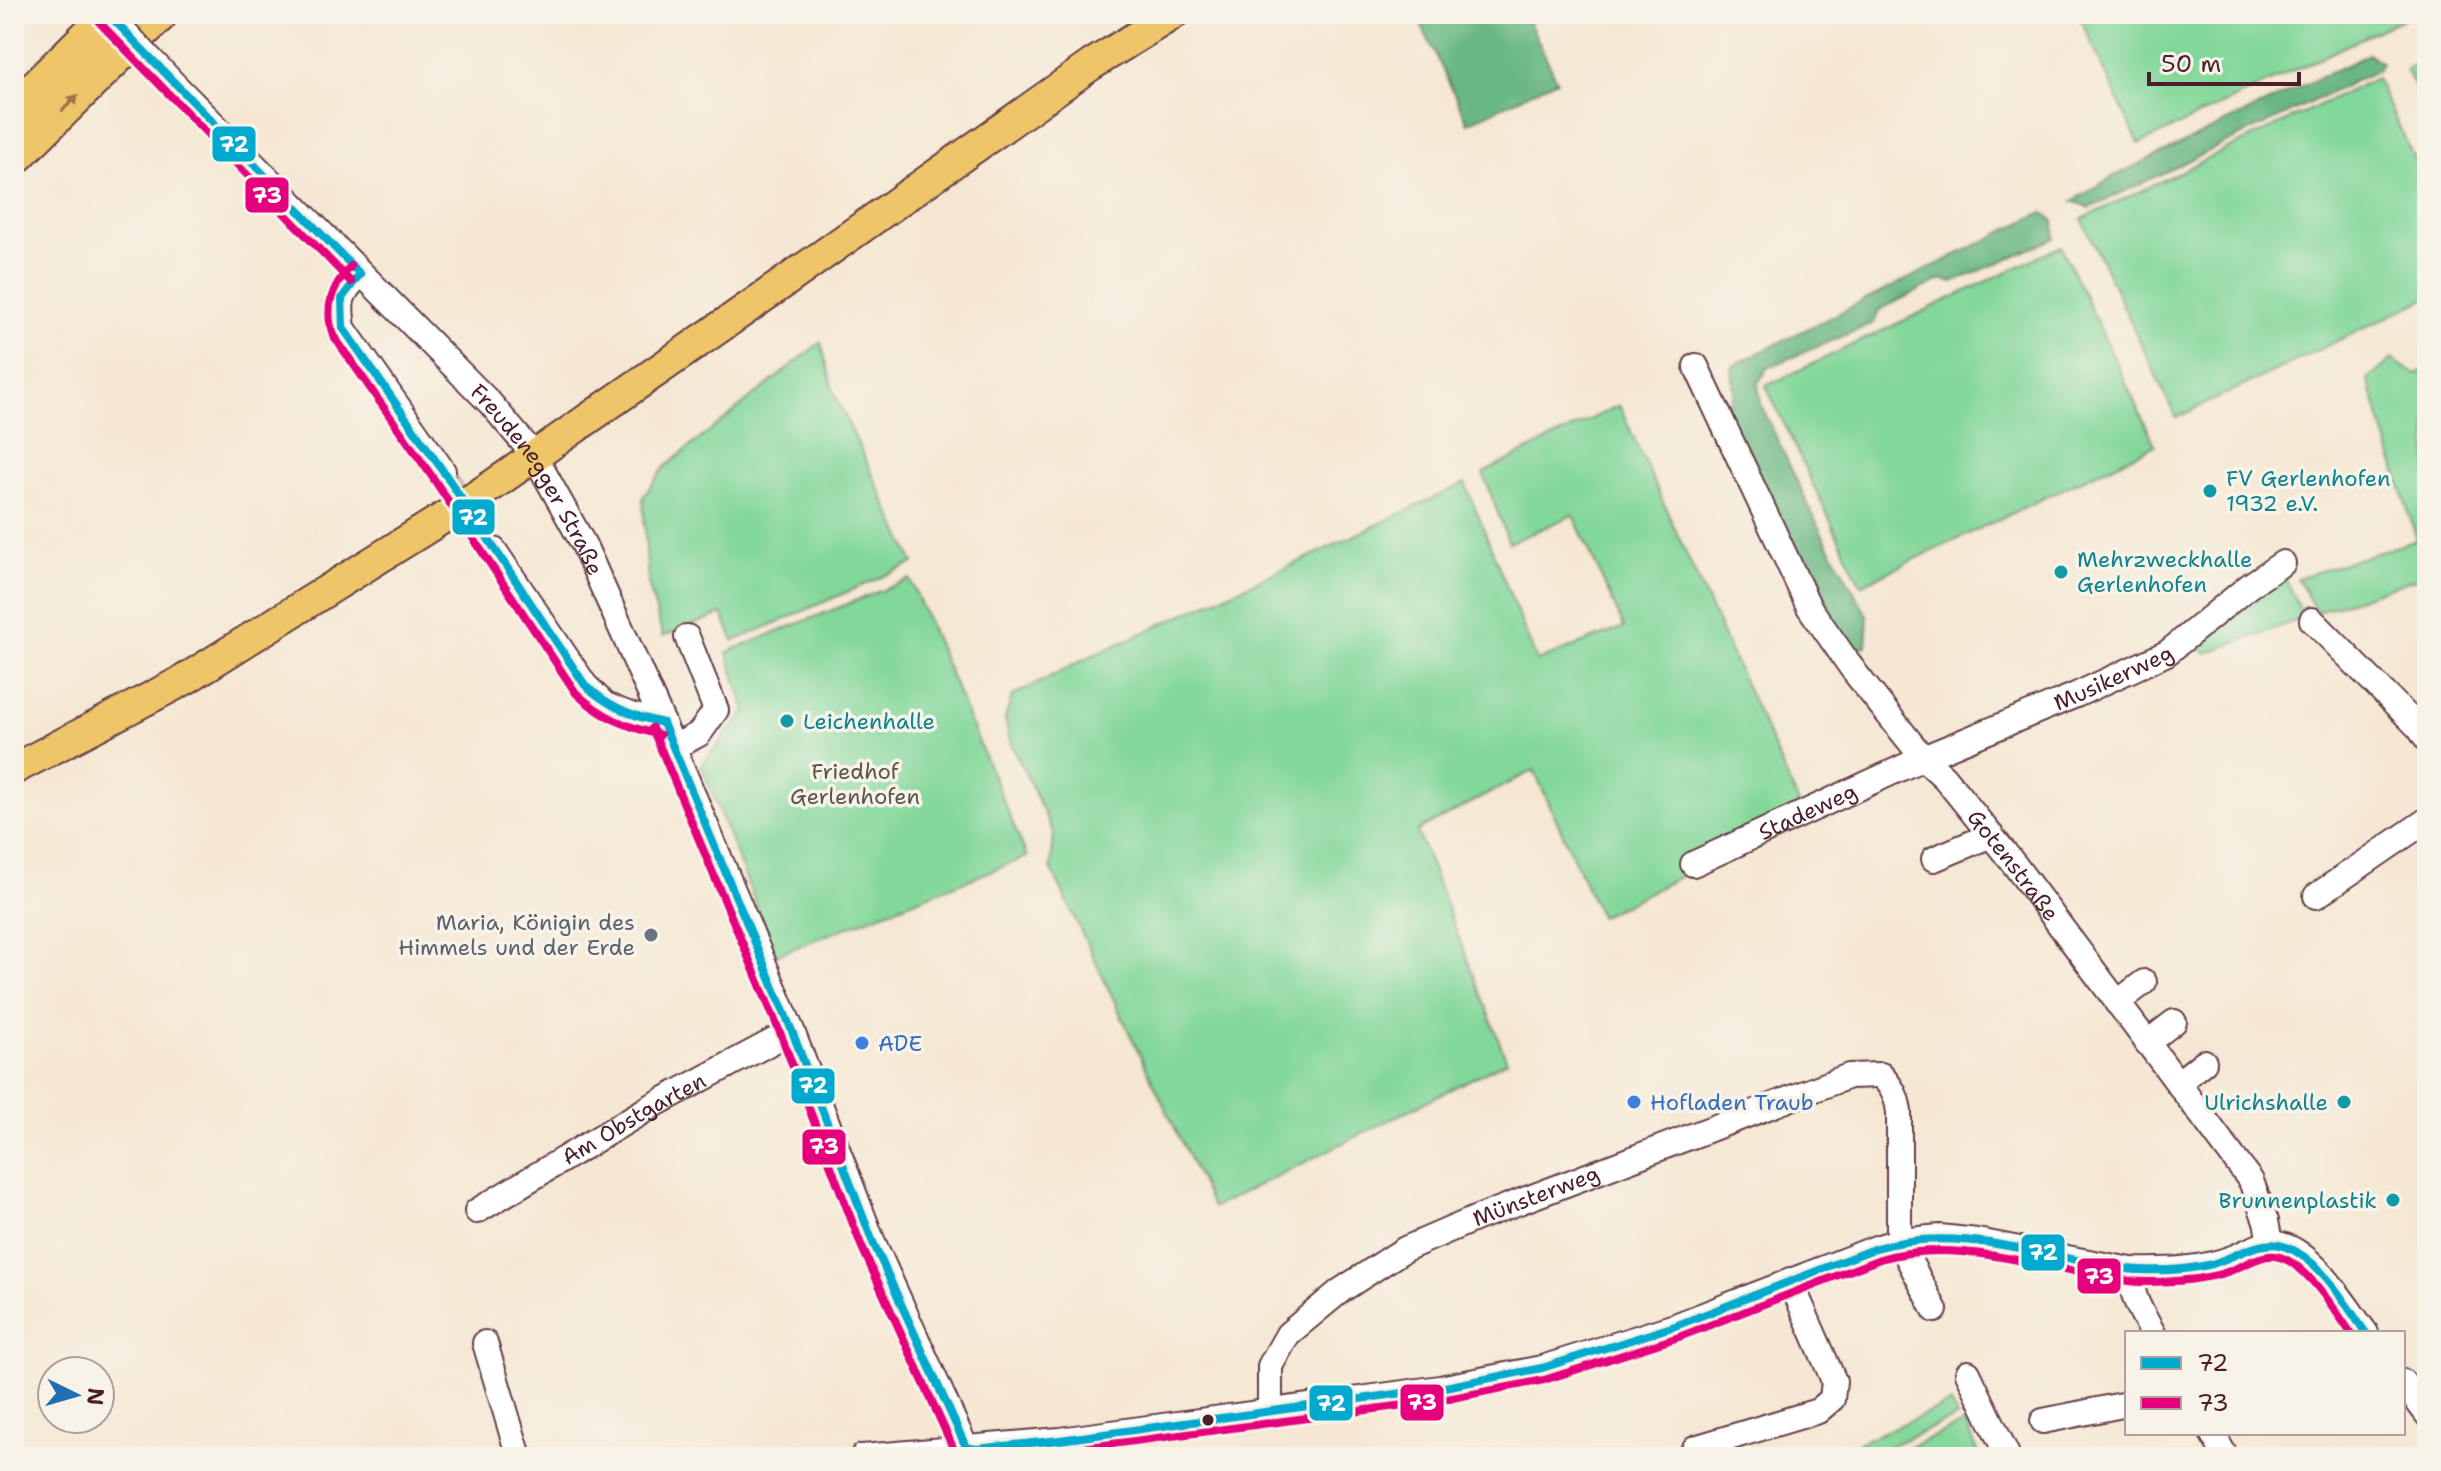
<svg xmlns="http://www.w3.org/2000/svg" width="2441" height="1471" viewBox="0 0 2441 1471" font-family="'Shantell Sans',sans-serif">
  <style>
    .green { fill: #82d79a; stroke: #667b62; stroke-width: 2 }
    .forest { fill: #69b882; stroke: #5a6c56; stroke-width: 2 }
    .lines { fill: none; stroke-linecap: round; stroke-linejoin: round }
    .minor-tunnel { stroke: #d3bfb1; stroke-width: 24; stroke-dasharray: 24 12; stroke-linecap: butt }
    .minor-casing { stroke: #643d44; stroke-width: 28 }
    .major-casing { stroke: #643d44; stroke-width: 34 }
    .highway-casing { stroke: #643d44; stroke-width: 40 }
    .minor { stroke: #fff; stroke-width: 24 }
    .major { stroke: #eec569; stroke-width: 30 }
    .highway { stroke: #eec569; stroke-width: 36 }
    .minor-bridge-casing { stroke: #643d44; stroke-width: 28; stroke-linecap: butt }
    .major-bridge-casing { stroke: #643d44; stroke-width: 34; stroke-linecap: butt }
    .minor-bridge { stroke: #fff; stroke-width: 24 }
    .major-bridge { stroke: #eec569; stroke-width: 30 }
    .bus-1-casing { stroke: #f7f3e8; stroke-width: 14 }
    .bus-2-casing { stroke: #f7f3e8; stroke-width: 14 }
    .bus-1 { stroke: #00a9ce; stroke-width: 8 }
    .bus-2 { stroke: #e5007d; stroke-width: 8 }
    .oneway { fill: #9c724a }
    .culture-dot { fill: #0f9aa8; stroke: #f7f3e8; stroke-width: 3 }
    .worship-dot { fill: #6b7280; stroke: #f7f3e8; stroke-width: 3 }
    .shop-dot { fill: #3f7fe0; stroke: #f7f3e8; stroke-width: 3 }
    .bus-dot { fill: #4a1f2b; stroke: #f7f3e8; stroke-width: 3 }
    .labels { text-anchor: middle; stroke-width: 7; stroke-linejoin: round; paint-order: stroke }
    .culture-label { font-size: 22px; fill: #0d838f; stroke: #f7f3e8; text-anchor: start }
    .street-label { font-size: 22px; fill: #4a1f2b; stroke: #f7f3e8 }
    .park-label { font-size: 22px; fill: #5b564c; stroke: #f7f3e8 }
    .worship-label { font-size: 22px; fill: #5b616d; stroke: #f7f3e8; text-anchor: end }
    .shop-label { font-size: 22px; fill: #366cbe; stroke: #f7f3e8; text-anchor: start }
    .line-badge { stroke: #f7f3e8; stroke-width: 3 }
    .badge-label { font-size: 22px; text-anchor: middle; font-weight: bold; fill: #fff }
  </style>
  <rect width="100%" height="100%" fill="#f7f3e8"/>
  <filter id="ink" filterUnits="userSpaceOnUse"><feTurbulence type="fractalNoise" baseFrequency=".0125" numOctaves="2"/><feDisplacementMap in="SourceGraphic" scale="16" xChannelSelector="R" yChannelSelector="G"/><feConvolveMatrix kernelMatrix="1 2 1 2 8 2 1 2 1" color-interpolation-filters="sRGB"/></filter>
  <filter id="wash" filterUnits="userSpaceOnUse"><feTurbulence type="fractalNoise" baseFrequency=".006" numOctaves="4" result="noise"/><feDisplacementMap in="SourceGraphic" scale="32" xChannelSelector="R" yChannelSelector="G"/><feGaussianBlur stdDeviation="1.8" result="paint"/><feColorMatrix in="noise" values="0 0 0 0 0 0 0 0 0 0 0 0 0 0 0 0 0 1.4 0 .05"/><feComposite in="paint" operator="in"/></filter>
  <g filter="url(#wash)">
    <rect width="100%" height="100%" fill="#f5e7d3"/>
    <g class="green">
      <polygon points="2078,14 2413,14 2139,144"/>
      <polygon points="2427,60 2427,116 2406,69"/>
      <polygon points="2376,78 2427,186 2427,298 2176,418 2082,219"/>
      <polygon points="2061,246 2155,445 1861,585 1766,386"/>
      <polygon points="821,342 834,393 914,563 734,641 722,614 663,636 648,583 643,497 665,467"/>
      <polygon points="2392,359 2415,374 2427,369 2427,575 2317,612 2297,578 2417,540 2368,380"/>
      <polygon points="1619,405 1800,806 1689,872 1600,917 1534,770 1417,831 1507,1061 1213,1208 1051,868 1054,834 1010,741 1005,719 1012,696 1083,660 1301,561 1465,483 1537,661 1624,627 1573,515 1509,543 1483,473"/>
      <polygon points="2282,575 2288,583 2304,618 2207,653 2198,647 2181,651"/>
      <polygon points="910,579 1027,857 776,955 701,765 746,711 727,652"/>
      <polygon points="1951,1403 1957,1417 1864,1457 1826,1457"/>
      <polygon points="1965,1423 1979,1457 1886,1457"/>
    </g>
    <g class="forest">
      <polygon points="1416,14 1525,14 1557,80 1468,123"/>
      <polygon points="2369,54 2382,63 2378,70 2090,208 2073,201 2112,177"/>
      <polygon points="2043,212 2054,221 2055,238 1952,283 1942,279 1879,310 1874,323 1769,367 1758,383 1761,405 1821,532 1868,617 1866,646 1853,649 1812,592 1725,414 1734,393 1732,366"/>
    </g>
  </g>
  <g filter="url(#ink)">
    <g class="lines">
      <polyline class="minor-tunnel" points="443,471 494,550"/>
      <defs>
        <g id="minor">
          <path id="s1" d="M175 85 490 403 534 455 584 545 663 723 792 1031 872 1240 970 1457"/>
          <path d="M360 274C340 294 339 301 343 328L443 471"/>
          <path id="s2" d="M1696 366 1809 607 1856 674 1923 758 1944 777 2014 864 2251 1181 2266 1221 2270 1243"/>
          <polyline points="494,550 585,685 605,705 630,715 663,723"/>
          <polyline points="2312,620 2420,729 2427,740"/>
          <polyline points="674,747 699,734 716,710 687,637"/>
          <polyline points="1934,859 1991,835"/>
          <path id="s3" d="M1693 864 1923 758 2076 695 2167 653 2249 586 2283 563"/>
          <polyline points="2316,896 2427,820"/>
          <polyline points="2117,1003 2144,982"/>
          <polyline points="2147,1043 2174,1022"/>
          <polyline points="2178,1083 2204,1062"/>
          <path id="s4" d="M477 1211 652 1106 792 1031"/>
          <path d="M2131 1270C2130 1295 2141 1312 2153 1333"/>
          <polyline points="485,1343 519,1457"/>
          <polyline points="1968,1373 2008,1457"/>
          <polyline points="2403,1382 2427,1414"/>
          <path id="s5" d="M1270 1411V1366L1288 1334 1340 1291 1405 1249 1477 1218 1849 1076 1881 1075C1892 1087 1897 1096 1899 1112V1241L1935 1310"/>
          <polyline points="2043,1421 2127,1404"/>
          <polyline points="2212,1433 2226,1457"/>
          <path d="M862 1457 1060 1440 1440 1388 1542 1368 1675 1326 1876 1248 1899 1241 1940 1237 1977 1241 2131 1270C2166 1271 2202 1270 2235 1257 2249 1251 2266 1240 2282 1245 2315 1254 2346 1307 2366 1333"/>
          <polyline points="1689,1457 1695,1448 1818,1411 1832,1399 1834,1381 1790,1280"/>
        </g>
        <g id="major">
          <polyline points="493,485 779,286 1091,65 1173,14"/>
          <polyline points="14,769 184,680 438,521"/>
        </g>
        <g id="highway">
          <polyline points="14,110 111,14"/>
          <polyline points="14,157 159,14"/>
        </g>
      </defs>
      <use href="#minor" class="minor-casing"/>
      <use href="#major" class="major-casing"/>
      <use href="#highway" class="highway-casing"/>
      <use href="#minor" class="minor"/>
      <use href="#major" class="major"/>
      <use href="#highway" class="highway"/>
      <defs>
        <polyline id="minor-bridge" points="108,14 175,85"/>
        <polyline id="major-bridge" points="438,521 493,485"/>
      </defs>
      <use href="#minor-bridge" class="minor-bridge-casing"/>
      <use href="#major-bridge" class="major-bridge-casing"/>
      <use href="#minor-bridge" class="minor-bridge"/>
      <use href="#major-bridge" class="major-bridge"/>
      <defs>
        <g id="bus-1">
          <polyline points="108,14 360,274"/>
          <path d="M360 274 342 298 343 328 443 471 585 685C609 707 632 716 663 723"/>
          <polyline points="663,723 792,1031 872,1240 966,1447"/>
          <path d="M966 1447 976 1449 1060 1440 1440 1388 1542 1368 1675 1326 1876 1248C1946 1227 2017 1248 2087 1262 2104 1265 2123 1270 2141 1270 2163 1271 2186 1270 2208 1265 2231 1260 2260 1238 2283 1246 2321 1258 2344 1303 2366 1333"/>
        </g>
        <g id="bus-2">
          <polyline points="99,22 351,282"/>
          <path d="M351 266C332 286 324 307 333 335L433 478 576 693C601 717 627 727 660 735"/>
          <polyline points="652,728 781,1035 861,1245 955,1452"/>
          <path d="M1014 1457 1442 1400 1544 1380 1679 1337 1880 1259C1948 1239 2017 1261 2085 1273 2105 1277 2124 1282 2145 1282 2171 1282 2198 1281 2224 1273 2239 1269 2259 1254 2275 1256 2305 1260 2335 1311 2351 1333"/>
        </g>
      </defs>
      <use href="#bus-1" class="bus-1-casing"/>
      <use href="#bus-2" class="bus-2-casing"/>
      <use href="#bus-1" class="bus-1"/>
      <use href="#bus-2" class="bus-2"/>
    </g>
    <defs><path id="oneway-solid" d="M-6-.8H1V-3.2L6.5 0L1 3.2V.8H-6Z" transform="scale(2)"/></defs>
    <use class="oneway" href="#oneway-solid" transform="translate(70 103) rotate(-45)"/>
  </g>
  <g class="culture-dot">
    <circle cx="2210" cy="491" r="8"/>
    <circle cx="2061" cy="572" r="8"/>
    <circle cx="787" cy="721" r="8"/>
    <circle cx="2344" cy="1102" r="8"/>
    <circle cx="2393" cy="1200" r="8"/>
  </g>
  <circle class="worship-dot" cx="651" cy="935" r="8"/>
  <g class="shop-dot">
    <circle cx="862" cy="1043" r="8"/>
    <circle cx="1634" cy="1102" r="8"/>
  </g>
  <circle class="bus-dot" cx="1208" cy="1420" r="7"/>
  <g class="labels">
    <g class="culture-label">
      <text x="2226" y="486">FV Gerlenhofen<tspan x="2226" dy="25">1932 e.V.</tspan></text>
      <text x="2077" y="567">Mehrzweckhalle<tspan x="2077" dy="25">Gerlenhofen</tspan></text>
      <text x="803" y="729">Leichenhalle</text>
      <text x="2328" y="1110" text-anchor="end">Ulrichshalle</text>
      <text x="2377" y="1208" text-anchor="end">Brunnenplastik</text>
    </g>
    <g class="street-label">
      <text dy="8" stroke="none"><textPath href="#s1" startOffset="538">Freudenegger Straße</textPath></text>
      <text dy="8" stroke="none"><textPath href="#s3" startOffset="460">Musikerweg</textPath></text>
      <text dy="8" stroke="none"><textPath href="#s3" startOffset="126">Stadeweg</textPath></text>
      <text dy="8" stroke="none"><textPath href="#s2" startOffset="596">Gotenstraße</textPath></text>
      <text dy="8" stroke="none"><textPath href="#s4" startOffset="182">Am Obstgarten</textPath></text>
      <text dy="8" stroke="none"><textPath href="#s5" startOffset="368">Münsterweg</textPath></text>
    </g>
    <g class="park-label">
      <text x="855" y="779">Friedhof<tspan x="855" dy="25">Gerlenhofen</tspan></text>
    </g>
    <g class="worship-label">
      <text x="635" y="930">Maria, Königin des<tspan x="635" dy="25">Himmels und der Erde</tspan></text>
    </g>
    <g class="shop-label">
      <text x="878" y="1051">ADE</text>
      <text x="1650" y="1110">Hofladen Traub</text>
    </g>
  </g>
  <g class="line-badge">
    <rect x="211" y="125" width="46" height="38" rx="8" fill="#00a9ce"/>
    <rect x="244" y="176" width="46" height="38" rx="8" fill="#e5007d"/>
    <rect x="451" y="498" width="45" height="38" rx="8" fill="#00a9ce"/>
    <rect x="790" y="1067" width="46" height="38" rx="8" fill="#00a9ce"/>
    <rect x="801" y="1128" width="46" height="38" rx="8" fill="#e5007d"/>
    <rect x="2020" y="1233" width="46" height="39" rx="8" fill="#00a9ce"/>
    <rect x="2076" y="1257" width="46" height="38" rx="8" fill="#e5007d"/>
    <rect x="1399" y="1383" width="46" height="39" rx="8" fill="#e5007d"/>
    <rect x="1308" y="1384" width="46" height="38" rx="8" fill="#00a9ce"/>
  </g>
  <g class="badge-label">
    <text x="234" y="152">72</text>
    <text x="267" y="203">73</text>
    <text x="473" y="525">72</text>
    <text x="813" y="1093">72</text>
    <text x="824" y="1154">73</text>
    <text x="2043" y="1260">72</text>
    <text x="2099" y="1284">73</text>
    <text x="1422" y="1410">73</text>
    <text x="1331" y="1411">72</text>
  </g>
  <rect width="2441" height="1471" fill="none" stroke="#f7f3e8" stroke-width="48"/>
  <rect x="2125" y="1331" width="280" height="104" fill="#f7f3e8" stroke="#b29e9c" stroke-width="2"/>
  <rect x="2141" y="1357" width="40" height="12" fill="#00a9ce" stroke="#b29e9c" stroke-width="2"/>
  <text x="2197" y="1371" font-size="24" fill="#4a1f2b">72</text>
  <rect x="2141" y="1397" width="40" height="12" fill="#e5007d" stroke="#b29e9c" stroke-width="2"/>
  <text x="2197" y="1411" font-size="24" fill="#4a1f2b">73</text>
  <g transform="translate(76 1395) rotate(95)"><circle r="38" fill="#f7f3e8" stroke="#b29e9c" stroke-width="2"/>
  <path d="M0-6L14 30L0 20L-14 30Z" fill="#1f6fb2"/>
  <text y="-12" font-size="22" font-weight="bold" text-anchor="middle" fill="#4a1f2b">N</text>
  </g>
  <path d="M2149 72v12h150v-12" fill="none" stroke="#4a1f2b" stroke-width="4"/>
  <text x="2161" y="72" font-size="24" fill="#4a1f2b" stroke="#f7f3e8" stroke-width="6" paint-order="stroke">50 m</text>
</svg>
